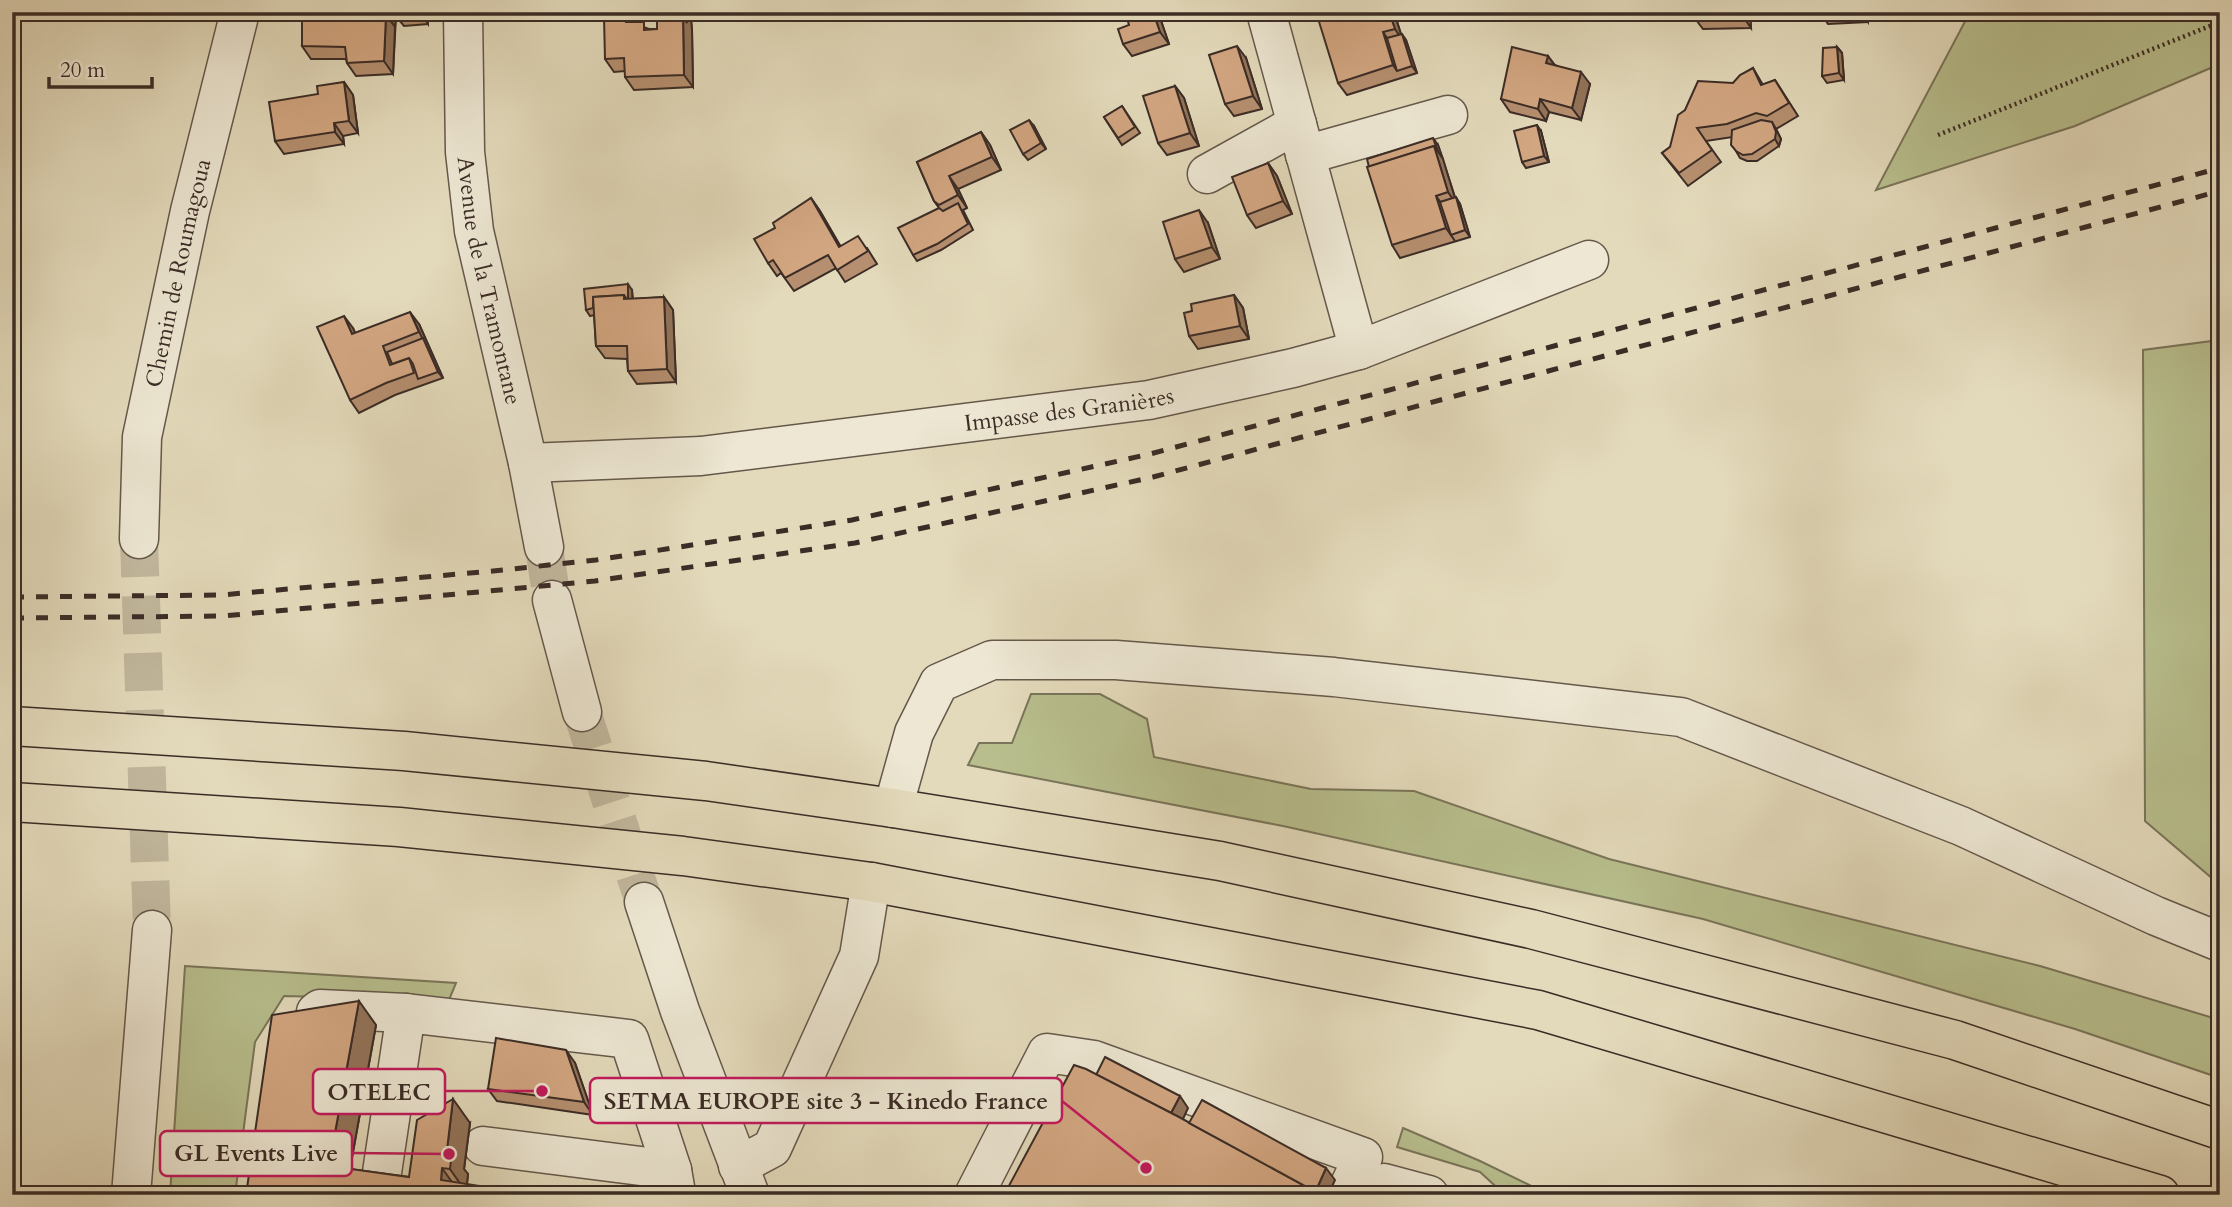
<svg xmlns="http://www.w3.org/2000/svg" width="2232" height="1207" viewBox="0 0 2232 1207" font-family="Cardo,serif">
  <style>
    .green { fill: #b8be8d; stroke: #7a755a; stroke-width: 2 }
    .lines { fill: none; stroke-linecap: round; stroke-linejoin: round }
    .minor-tunnel { stroke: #c1b79d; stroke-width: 38; stroke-dasharray: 38 19; stroke-linecap: butt }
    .minor-casing { stroke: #65584b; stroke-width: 41 }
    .highway-casing { stroke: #3b2c26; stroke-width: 41 }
    .path { stroke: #3b2c26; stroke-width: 4.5; stroke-dasharray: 2 3.5; stroke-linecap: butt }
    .minor { stroke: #ede7d3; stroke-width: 38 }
    .highway { stroke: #e3dabb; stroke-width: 38 }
    .rail { stroke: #3b2c26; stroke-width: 5; stroke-dasharray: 12 12; stroke-linecap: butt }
    .wall { fill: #b58f6f; stroke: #3b2c26; stroke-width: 2 }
    .shaded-wall { fill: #93745a; stroke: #3b2c26; stroke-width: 2 }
    .building { fill: #d2a681; stroke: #3b2c26; stroke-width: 2 }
    .labels { text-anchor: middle; stroke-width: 5; stroke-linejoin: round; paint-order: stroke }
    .street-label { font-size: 23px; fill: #3b2c26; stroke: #ede7d3 }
    .leader { fill: none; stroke: #c2185b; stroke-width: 2.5 }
    .callout-dot { fill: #c2185b; stroke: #ede7d3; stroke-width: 2.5 }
    .callout { fill: #ede7d3; stroke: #c2185b; stroke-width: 2.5 }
    .callout-label { font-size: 24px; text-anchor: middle; font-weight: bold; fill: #3b2c26 }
  </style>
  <rect width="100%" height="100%" fill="#e3dabb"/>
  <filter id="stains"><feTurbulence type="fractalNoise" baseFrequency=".00286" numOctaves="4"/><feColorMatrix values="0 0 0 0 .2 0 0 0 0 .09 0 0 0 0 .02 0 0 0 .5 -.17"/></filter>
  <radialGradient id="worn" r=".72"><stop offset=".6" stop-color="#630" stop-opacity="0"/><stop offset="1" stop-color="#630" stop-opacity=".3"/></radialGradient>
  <g class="green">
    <polygon points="1970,12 2220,12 2220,64 2075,126 1876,190"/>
    <polygon points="2220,340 2220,885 2145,821 2143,350"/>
    <polygon points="1031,694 1100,694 1147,719 1154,757 1311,789 1414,791 1609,859 2040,966 2220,1020 2220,1078 2075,1029 1703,919 1283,826 968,765 979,743 1012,743"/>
    <polygon points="185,966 456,983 449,1000 284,996 255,1042 235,1195 170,1195"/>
    <polygon points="1403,1128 1480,1161 1550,1195 1505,1195 1480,1172 1397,1147"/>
  </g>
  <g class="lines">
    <g class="minor-tunnel">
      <polyline points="139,539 152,930"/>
      <polyline points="544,547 552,600"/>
      <polyline points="582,712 644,902"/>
    </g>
    <defs>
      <g id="minor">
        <path id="s1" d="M463 12 465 152 474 231 528 463 544 547"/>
        <polyline points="1266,12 1359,350"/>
        <polyline points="1305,155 1448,115"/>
        <polyline points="1207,174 1297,124"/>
        <path id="s2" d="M528 463 701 456 1149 400 1293 368 1359 350 1589 260"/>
        <path id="s3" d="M139 539 142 437 190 211 240 12"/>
        <polyline points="552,600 582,712"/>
        <polyline points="893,808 914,733 939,683 992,660 1116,660 1334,677 1681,717 1961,826 2156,916 2220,942"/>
        <polyline points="644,902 680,1011 750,1195"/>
        <polyline points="316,1012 320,1009 406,1013"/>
        <polyline points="483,1146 672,1170 676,1193"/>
        <polyline points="738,1166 772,1148 859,956 871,882"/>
        <polyline points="381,1179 406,1013 629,1039 672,1170"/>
        <polyline points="131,1195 152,930"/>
        <polyline points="974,1195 1047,1053 1094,1060 1363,1157 1345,1195"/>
        <polyline points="1378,1195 1384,1183 1429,1195"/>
      </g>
      <g id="highway">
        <polyline points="12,726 404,751 706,781 893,808 1220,861 1531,929 1955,1040 2220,1130"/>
        <polyline points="12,802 399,827 683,856 871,882 1538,1010 2160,1195"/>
      </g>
    </defs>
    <use href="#minor" class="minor-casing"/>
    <use href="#highway" class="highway-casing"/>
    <polyline class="path" points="1938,135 2220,22"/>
    <use href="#minor" class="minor"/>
    <use href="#highway" class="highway"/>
    <g class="rail">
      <polyline points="12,597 221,595 493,571 596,560 852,520 1150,454 2220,168"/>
      <polyline points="12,618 223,616 595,581 855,543 1153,477 2220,191"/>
    </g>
  </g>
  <g class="wall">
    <polygon points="686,12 691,19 692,30 693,87 634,90 625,77 625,71 614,72 605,59 630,22 649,29 657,29"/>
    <polygon points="1158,12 1169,44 1132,56 1123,44 1129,25"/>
    <polygon points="1201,12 1227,12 1206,19"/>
    <polygon points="1394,12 1401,34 1406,40 1417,73 1347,95 1338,83"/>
    <polygon points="1750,12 1751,28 1703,29 1694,17"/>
    <polygon points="1820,12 1941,12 1942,19 1884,19 1868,20 1868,22 1828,24"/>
    <polygon points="396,16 393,74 356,76 347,63 346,59 311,59 302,46"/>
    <polygon points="428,16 428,24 404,26 399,20"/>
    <polygon points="1837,47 1842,53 1844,80 1827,83 1822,76"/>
    <polygon points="1548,56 1555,65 1590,84 1581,120 1549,112 1546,121 1510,112 1501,99"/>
    <polygon points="1246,58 1262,109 1234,116 1225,104"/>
    <polygon points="1753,68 1763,85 1775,80 1798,116 1776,129 1781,139 1779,146 1757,161 1747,161 1740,158 1736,151 1732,137 1706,141 1721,162 1688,186 1662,153 1670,147 1733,83"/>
    <polygon points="344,82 353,95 358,133 343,136 344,144 284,154 275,141 318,94"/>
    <polygon points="1175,86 1184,98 1199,146 1167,155 1158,143"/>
    <polygon points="1122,106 1140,133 1122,145 1104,117"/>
    <polygon points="1034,126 1046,149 1028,160 1023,154"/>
    <polygon points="1541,131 1549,162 1526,168 1522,162"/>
    <polygon points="981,132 990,145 1001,170 958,189 967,208 963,210 973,230 941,250 917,261 913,255 939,208 934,201 917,162"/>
    <polygon points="1438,145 1455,197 1460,204 1470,237 1400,258 1392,245"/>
    <polygon points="1268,163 1277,176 1292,214 1256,228 1247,215"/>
    <polygon points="811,198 820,211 840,246 867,248 877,264 845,282 836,268 794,291 781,273 777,276 768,263 775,228"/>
    <polygon points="1208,223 1220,259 1184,272 1175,259"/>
    <polygon points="632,290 633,299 664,297 673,310 676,382 637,384 628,371 627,359 605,358 596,346 594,315 590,316 586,310"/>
    <polygon points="1234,295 1243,308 1249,339 1198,349 1189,336 1192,311"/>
    <polygon points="419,324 443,378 395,395 359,413 350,400 353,328 355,333"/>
    <polygon points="376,1025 350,1169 409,1177 470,1123 464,1169 468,1174 467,1184 246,1195"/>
    <polygon points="575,1063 593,1115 497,1101 488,1089"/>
  </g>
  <g class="shaded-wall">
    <polygon points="391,12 394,12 396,16 395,27 391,21"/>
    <polygon points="423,12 425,12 428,16 428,24 424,18"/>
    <polygon points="686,12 691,19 692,30 693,87 684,75 683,17"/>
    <polygon points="1153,12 1158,12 1169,44 1160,32"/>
    <polygon points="1389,12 1394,12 1403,41 1395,29"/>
    <polygon points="1742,12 1750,12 1751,28 1742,15"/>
    <polygon points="1861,12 1863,12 1868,20 1868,22"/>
    <polygon points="1937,12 1941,12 1942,19"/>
    <polygon points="386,15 395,27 393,74 384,61"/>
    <polygon points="1383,32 1392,45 1397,71 1393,65"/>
    <polygon points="1402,34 1406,40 1417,73 1412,66"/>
    <polygon points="1237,46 1246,58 1262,109 1253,96"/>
    <polygon points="1837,47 1842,53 1844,80 1839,73"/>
    <polygon points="1548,56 1557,69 1546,63"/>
    <polygon points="1581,72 1590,84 1581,120 1572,108"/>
    <polygon points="344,82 353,95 358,133 349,121"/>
    <polygon points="1175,86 1184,98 1199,146 1190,133"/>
    <polygon points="1540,99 1549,112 1546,121 1538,109"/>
    <polygon points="1029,120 1034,126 1046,149 1041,143"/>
    <polygon points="1772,122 1776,129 1781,139 1779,146 1775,139"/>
    <polygon points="334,123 343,136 344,144 335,132"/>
    <polygon points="1537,125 1541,131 1549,162 1544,156"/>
    <polygon points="981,132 990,145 1001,170 992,157"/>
    <polygon points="1433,138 1438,145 1443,159 1438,152"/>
    <polygon points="1434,146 1443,159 1457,205 1448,192"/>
    <polygon points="1268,163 1277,176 1292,214 1283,201"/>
    <polygon points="949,176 958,189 967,208 958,195"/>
    <polygon points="1436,196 1445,208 1451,235 1455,241 1446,228"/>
    <polygon points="1456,197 1460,204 1470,237 1465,230"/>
    <polygon points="811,198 820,211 848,259 839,247"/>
    <polygon points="1199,210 1208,223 1220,259 1212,247"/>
    <polygon points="628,284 632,290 633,312 624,299 624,295"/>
    <polygon points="1234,295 1243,308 1249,339 1240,326"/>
    <polygon points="664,297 673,310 676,382 667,369"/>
    <polygon points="410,312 419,324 443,378 438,372"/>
    <polygon points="344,316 353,328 361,347 352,334"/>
    <polygon points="359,1001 376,1025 346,1190 329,1166"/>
    <polygon points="566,1050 575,1063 593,1115 584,1102"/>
    <polygon points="1180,1096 1188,1108 1177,1132 1168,1119"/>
    <polygon points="453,1099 470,1123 464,1169 468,1174 466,1192 450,1169 447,1150"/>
    <polygon points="442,1168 459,1192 441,1180"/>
    <polygon points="1326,1168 1335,1180 1328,1195 1314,1195"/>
    <polygon points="1305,1186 1311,1195 1300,1195"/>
  </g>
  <g class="building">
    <polygon points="302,12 341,12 341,13 386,15 384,61 347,63 345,47 302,46"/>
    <polygon points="346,12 391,12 391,21 386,15 346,13"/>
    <polygon points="400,12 423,12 424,18 399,20"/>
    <polygon points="686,12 687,23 683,17 661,20 662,13"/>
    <polygon points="1125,12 1153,12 1160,32 1123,44 1118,29 1129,25"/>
    <polygon points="1316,12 1389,12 1395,29 1383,32 1393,65 1338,83"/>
    <polygon points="1694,12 1742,12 1742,15 1694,17"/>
    <polygon points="604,17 626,17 626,22 644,22 644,30 657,29 657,21 683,17 684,75 625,77 624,58 605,59"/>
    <polygon points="1402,34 1412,66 1397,71 1387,38"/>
    <polygon points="1237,46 1253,96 1225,104 1209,55"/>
    <polygon points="1512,47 1548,56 1546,63 1581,72 1572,108 1540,99 1538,109 1501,99"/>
    <polygon points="1837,47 1839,73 1822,76 1823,48"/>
    <polygon points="1753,68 1761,85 1775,80 1789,103 1767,116 1756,113 1727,124 1697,128 1712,150 1679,173 1662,153 1670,147 1678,115 1685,110 1698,81 1733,83 1740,75"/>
    <polygon points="344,82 349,121 334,123 335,132 275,141 269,102 318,94 317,86"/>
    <polygon points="1175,86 1190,133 1158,143 1143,96"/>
    <polygon points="1122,106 1135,127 1118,138 1104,117"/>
    <polygon points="1029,120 1041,143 1023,154 1010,130"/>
    <polygon points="1761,120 1772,122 1776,132 1775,139 1752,154 1743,155 1736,151 1731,145 1732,130"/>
    <polygon points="1537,125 1544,156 1522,162 1514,131"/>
    <polygon points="981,132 992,157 949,176 958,195 939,205 934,201 917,162"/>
    <polygon points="1433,138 1438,152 1434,146 1369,167 1367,159"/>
    <polygon points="1434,146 1448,192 1436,196 1446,228 1392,245 1367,167"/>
    <polygon points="1268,163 1283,201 1247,215 1232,177"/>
    <polygon points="1456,197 1465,230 1451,235 1440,202"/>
    <polygon points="811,198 839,247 858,236 868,251 837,270 828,255 785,278 773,260 768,263 754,239 775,228 773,223"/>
    <polygon points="958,203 968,224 937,244 913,255 898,228 939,208 943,211"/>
    <polygon points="1199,210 1212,247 1175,259 1163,222"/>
    <polygon points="628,284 628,299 627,299 624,295 593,297 593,308 586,310 584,289"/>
    <polygon points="624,295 624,299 664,297 667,369 628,371 627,346 596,346 593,297"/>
    <polygon points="1234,295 1240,326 1189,336 1184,313 1192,311 1191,304"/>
    <polygon points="410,312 419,332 383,346 390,365 409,358 414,373 386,383 350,400 317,327 344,316 352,334"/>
    <polygon points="423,338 438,372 418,379 413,364 409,358 392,364 387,352"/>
    <polygon points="359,1001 329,1166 409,1177 417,1120 453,1099 447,1150 452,1151 450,1169 442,1168 441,1180 537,1195 246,1195 272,1015"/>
    <polygon points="496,1038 566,1050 584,1102 488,1089"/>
    <polygon points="1105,1057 1180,1096 1171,1113 1096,1075"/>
    <polygon points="1074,1065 1086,1069 1179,1117 1305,1186 1300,1195 1004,1195"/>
    <polygon points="1202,1100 1326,1168 1314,1195 1311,1195 1305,1186 1189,1123"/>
    <polygon points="1364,1189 1403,1195 1360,1195"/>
  </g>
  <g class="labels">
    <g class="street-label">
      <text dy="8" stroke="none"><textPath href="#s3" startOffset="270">Chemin de Roumagoua</textPath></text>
      <text dy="8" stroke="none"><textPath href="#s1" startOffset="271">Avenue de la Tramontane</textPath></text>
      <text dy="8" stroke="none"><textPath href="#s2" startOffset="544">Impasse des Granières</textPath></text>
    </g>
  </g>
  <path class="leader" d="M542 1091L445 1091M1146 1168L1062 1101M449 1154L352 1153"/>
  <g class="callout-dot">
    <circle cx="542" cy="1091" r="7"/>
    <circle cx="1146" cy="1168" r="7"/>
    <circle cx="449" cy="1154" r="7"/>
  </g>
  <g class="callout">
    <rect x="313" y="1069" width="132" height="45" rx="7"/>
    <rect x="590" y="1078" width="472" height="45" rx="7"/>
    <rect x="160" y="1131" width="192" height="45" rx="7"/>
  </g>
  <g class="callout-label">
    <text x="379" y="1100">OTELEC</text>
    <text x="826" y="1109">SETMA EUROPE site 3 - Kinedo France</text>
    <text x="256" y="1161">GL Events Live</text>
  </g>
  <rect width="2232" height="1207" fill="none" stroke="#e3dabb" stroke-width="42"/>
  <rect x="14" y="14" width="2204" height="1179" fill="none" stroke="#3b2c26" stroke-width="3.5"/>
  <rect x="21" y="21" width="2190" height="1165" fill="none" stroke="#3b2c26" stroke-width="2"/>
  <path d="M49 77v10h103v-10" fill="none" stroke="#3b2c26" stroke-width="3.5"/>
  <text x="60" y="77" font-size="21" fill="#3b2c26" stroke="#ede7d3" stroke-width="5" paint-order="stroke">20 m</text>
  <rect width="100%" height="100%" filter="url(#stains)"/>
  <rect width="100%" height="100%" fill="url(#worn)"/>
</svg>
